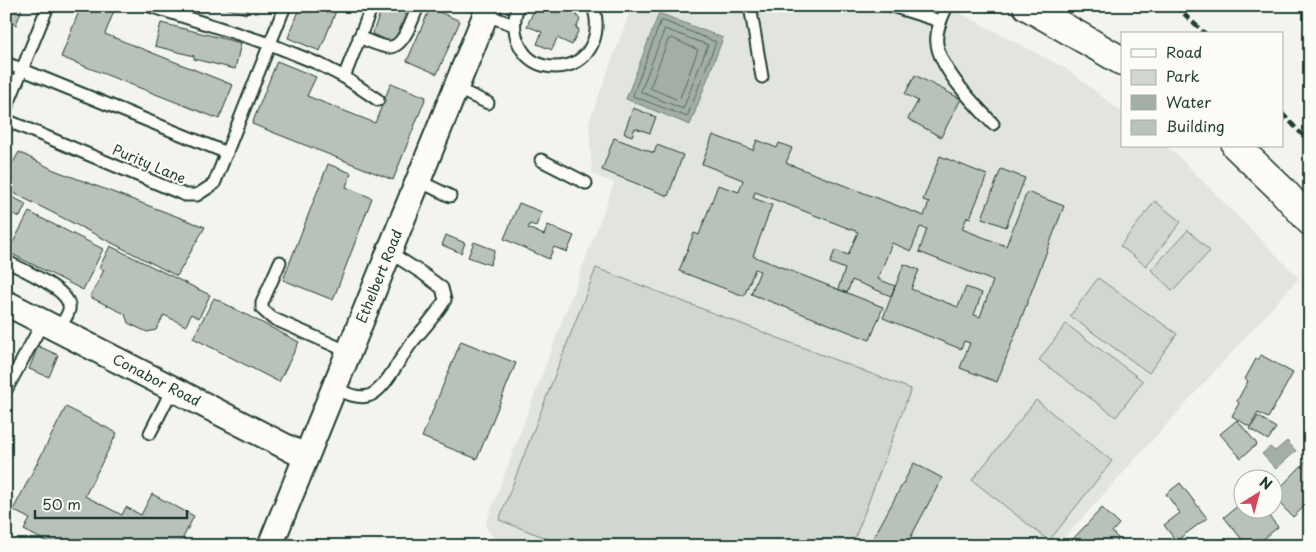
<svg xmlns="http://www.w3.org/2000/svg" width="1316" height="552" viewBox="0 0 1316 552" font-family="'Playpen Sans',sans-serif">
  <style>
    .built { fill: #e2e5df }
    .green { fill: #d1d6d1; stroke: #788a82 }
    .water { fill: #a3aea7; stroke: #6e8179 }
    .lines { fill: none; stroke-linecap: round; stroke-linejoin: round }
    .shore { stroke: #546a62; stroke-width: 1 }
    .building { fill: #b9c1bb; stroke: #1f3d34 }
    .service-casing { stroke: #1f3d34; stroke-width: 15 }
    .minor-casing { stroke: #1f3d34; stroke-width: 28 }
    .secondary-casing { stroke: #1f3d34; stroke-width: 31 }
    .service { stroke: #fdfcf7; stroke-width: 11 }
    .minor { stroke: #fdfcf7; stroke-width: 24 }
    .secondary { stroke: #fdfcf7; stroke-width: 28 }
    .rail { stroke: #1f3d34; stroke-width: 4; stroke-dasharray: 8 4; stroke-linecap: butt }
    .labels { text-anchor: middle; stroke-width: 4.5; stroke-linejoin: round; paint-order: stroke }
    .street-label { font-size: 14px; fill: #1f3d34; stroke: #fdfcf7 }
  </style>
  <rect width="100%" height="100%" fill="#f4f4ef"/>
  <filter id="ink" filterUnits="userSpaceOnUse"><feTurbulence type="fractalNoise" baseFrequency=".02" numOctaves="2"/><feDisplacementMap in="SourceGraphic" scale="10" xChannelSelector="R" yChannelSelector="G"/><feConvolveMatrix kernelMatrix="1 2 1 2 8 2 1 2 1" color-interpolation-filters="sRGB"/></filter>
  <g filter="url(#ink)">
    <polygon class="built" points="632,6 947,6 1065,68 1122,112 1122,146 1166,146 1176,154 1299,278 1057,546 505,546 496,541 485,526 614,183 592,174 589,122"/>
    <g class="green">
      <polygon points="1155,201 1181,222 1146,266 1120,246"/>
      <polygon points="1188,230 1210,251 1173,291 1151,270"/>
      <polygon points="596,268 911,389 852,546 567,546 499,520"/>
      <polygon points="1098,278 1177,334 1149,373 1070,316"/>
      <polygon points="1066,324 1143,381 1116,417 1039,360"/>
      <polygon points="1036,400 1112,461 1049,541 972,480"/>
    </g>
    <g class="water">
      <polygon points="659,13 723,38 690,125 626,99"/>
      <polygon points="1287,441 1296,451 1276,469 1262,454 1270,447 1275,451"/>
    </g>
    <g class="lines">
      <g class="shore">
        <polygon points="661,21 664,21 716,42 687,117 633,96"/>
        <polygon points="665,29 708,45 683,109 641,92"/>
        <polygon points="672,38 698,50 680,98 678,100 650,88 668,40"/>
      </g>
    </g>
    <g class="building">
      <polygon points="6,6 23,6 16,25 6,21"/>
      <polygon points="81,6 116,6 105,34 233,85 219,119 61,57"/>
      <polygon points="217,6 248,6 246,14"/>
      <polygon points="301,6 338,6 320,51 288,38"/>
      <polygon points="383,6 409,6 394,43 372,34"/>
      <polygon points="538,6 571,6 580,20 576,28 579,29 572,45 557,38 552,50 537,44 542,32 527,26 534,10 536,11"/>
      <polygon points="430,8 460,21 437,74 407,61"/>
      <polygon points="161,23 241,43 235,69 194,59 194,56 155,46"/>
      <polygon points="277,61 316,77 307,96 375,123 391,83 426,97 393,180 252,124"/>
      <polygon points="915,75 961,99 941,137 908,119 918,101 905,94"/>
      <polygon points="633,108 656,117 650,133 635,128 632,136 624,133"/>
      <polygon points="713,135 753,150 757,140 777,148 779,143 792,148 786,163 924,216 929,202 923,200 940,156 987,175 970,218 967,217 962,229 1006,246 1027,192 1064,206 997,382 960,368 970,343 964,341 961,349 883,318 904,264 919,270 911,289 958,307 966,287 982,293 974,315 980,317 993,281 919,252 927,229 920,227 911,251 892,243 878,279 895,286 891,296 852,280 847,293 838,289 845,269 830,263 835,250 848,255 858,232 755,192 753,198 772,205 753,256 883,307 870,340 751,294 760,271 755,269 744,296 679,271 694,233 699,235 718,185 739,192 743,180 702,164"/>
      <polygon points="614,138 654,153 657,145 683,155 668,196 602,170"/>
      <polygon points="19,152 54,170 205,227 177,276 6,189 6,175"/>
      <polygon points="328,164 351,173 346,187 372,198 333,300 283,280"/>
      <polygon points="1001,169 1025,178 1006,227 982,218"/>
      <polygon points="6,194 26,204 20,217 6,211"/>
      <polygon points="519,203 542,212 536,226 530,224 528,228 544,235 548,225 574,236 567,252 554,247 549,259 504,239"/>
      <polygon points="29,212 103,249 83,290 8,252"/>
      <polygon points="446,235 465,243 461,253 442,245"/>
      <polygon points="474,242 495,250 490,265 468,257"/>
      <polygon points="110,246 210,295 199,318 191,314 186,326 164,315 156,330 147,332 128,323 125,314 90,297 104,270 99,268"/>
      <polygon points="214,298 299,342 279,382 193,338"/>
      <polygon points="461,341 516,363 477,459 422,437"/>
      <polygon points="38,346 58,355 49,377 29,369"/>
      <polygon points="1261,355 1293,373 1268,418 1258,413 1250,427 1232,416 1239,403 1237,401 1248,381 1245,379 1256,359 1258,360"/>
      <polygon points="66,407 117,433 85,496 122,515 126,507 141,515 152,494 194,516 179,546 60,546 54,543 53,545 24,530 30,519 13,510"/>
      <polygon points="1258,416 1276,428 1268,440 1250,429"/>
      <polygon points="1237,420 1257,444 1241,458 1220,434"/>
      <polygon points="1310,457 1310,508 1306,505 1293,517 1274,498 1274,494"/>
      <polygon points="914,463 942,478 906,546 869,546"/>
      <polygon points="1180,483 1207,518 1176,541 1164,525 1180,513 1166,494"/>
      <polygon points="1244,501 1244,510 1264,510 1278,527 1255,546 1247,546 1224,517"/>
      <polygon points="1102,508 1119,524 1112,532 1119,539 1112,546 1076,546 1071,541"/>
    </g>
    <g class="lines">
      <defs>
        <g id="service">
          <polyline points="150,6 270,44 319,64 344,77 378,100"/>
          <path d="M518 6C508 34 522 67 555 67 589 67 603 35 593 6"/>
          <polyline points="750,6 762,77"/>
          <polyline points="892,6 940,21"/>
          <path d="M947 6C942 17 935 32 937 44 941 71 975 104 993 124"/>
          <polyline points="486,15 514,25"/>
          <path d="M359 37C369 41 380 47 390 47 404 47 413 18 418 6"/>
          <polyline points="6,63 227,153"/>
          <polyline points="344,77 372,6"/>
          <polyline points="455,88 488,103"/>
          <polyline points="6,109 48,6"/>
          <polyline points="6,120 185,195 197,195 214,184 285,6"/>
          <polyline points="541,160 586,183"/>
          <polyline points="419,181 450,196"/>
          <path d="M6 261C21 269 66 288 69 305 71 312 62 323 58 330"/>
          <polyline points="280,262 262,303 262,309 272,318 349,352"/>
          <path d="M334 388C344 392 356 399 368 396 385 392 402 353 414 340 426 326 436 315 445 300L442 288 422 273 389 252"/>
          <polyline points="6,390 43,322"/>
          <polyline points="150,433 173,388"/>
        </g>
        <g id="minor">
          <path id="s1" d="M6 303 306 457"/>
          <path id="s2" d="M270 546 489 6"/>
        </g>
        <g id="secondary">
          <polyline points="1027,6 1122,61"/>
          <polyline points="1236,146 1282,190 1310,221"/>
        </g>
      </defs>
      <use href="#service" class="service-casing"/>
      <use href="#minor" class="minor-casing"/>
      <use href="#secondary" class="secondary-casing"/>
      <use href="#service" class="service"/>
      <use href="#minor" class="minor"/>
      <use href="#secondary" class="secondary"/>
      <g class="rail">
        <polyline points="1175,6 1206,34"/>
        <polyline points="1282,113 1310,143"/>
      </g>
    </g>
  </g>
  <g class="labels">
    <g class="street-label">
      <text transform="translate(149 164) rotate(23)" y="5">Purity Lane</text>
      <text dy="5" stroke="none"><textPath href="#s2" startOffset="291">Ethelbert Road</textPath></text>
      <text dy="5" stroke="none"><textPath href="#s1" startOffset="169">Conabor Road</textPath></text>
    </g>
  </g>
  <rect width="1316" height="552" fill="none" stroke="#fdfcf7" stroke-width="25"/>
  <rect x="12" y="12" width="1291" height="527" fill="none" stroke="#1f3d34" stroke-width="2" filter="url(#ink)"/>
  <rect x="1121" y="32" width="162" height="115" fill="#fdfcf7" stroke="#a4b0a9"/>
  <rect x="1131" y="49" width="25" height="8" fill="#fdfcf7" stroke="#a4b0a9"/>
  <text x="1166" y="58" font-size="15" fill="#1f3d34">Road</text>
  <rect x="1131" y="70" width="25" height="15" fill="#d1d6d1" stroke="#a4b0a9"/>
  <text x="1166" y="82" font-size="15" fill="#1f3d34">Park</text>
  <rect x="1131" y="95" width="25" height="15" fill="#a3aea7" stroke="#a4b0a9"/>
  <text x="1166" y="108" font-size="15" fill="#1f3d34">Water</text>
  <rect x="1131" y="120" width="25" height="15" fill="#b9c1bb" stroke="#a4b0a9"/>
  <text x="1166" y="132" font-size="15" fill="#1f3d34">Building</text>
  <g transform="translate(1258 494) rotate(36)"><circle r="24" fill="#fdfcf7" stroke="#a4b0a9"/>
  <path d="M0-4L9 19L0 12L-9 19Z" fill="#d1495b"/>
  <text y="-8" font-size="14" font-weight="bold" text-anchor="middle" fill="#1f3d34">N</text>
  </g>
  <path d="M35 510v8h152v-8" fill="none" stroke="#1f3d34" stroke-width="2.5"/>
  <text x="42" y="510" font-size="15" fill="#1f3d34" stroke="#fdfcf7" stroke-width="4" paint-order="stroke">50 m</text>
</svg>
